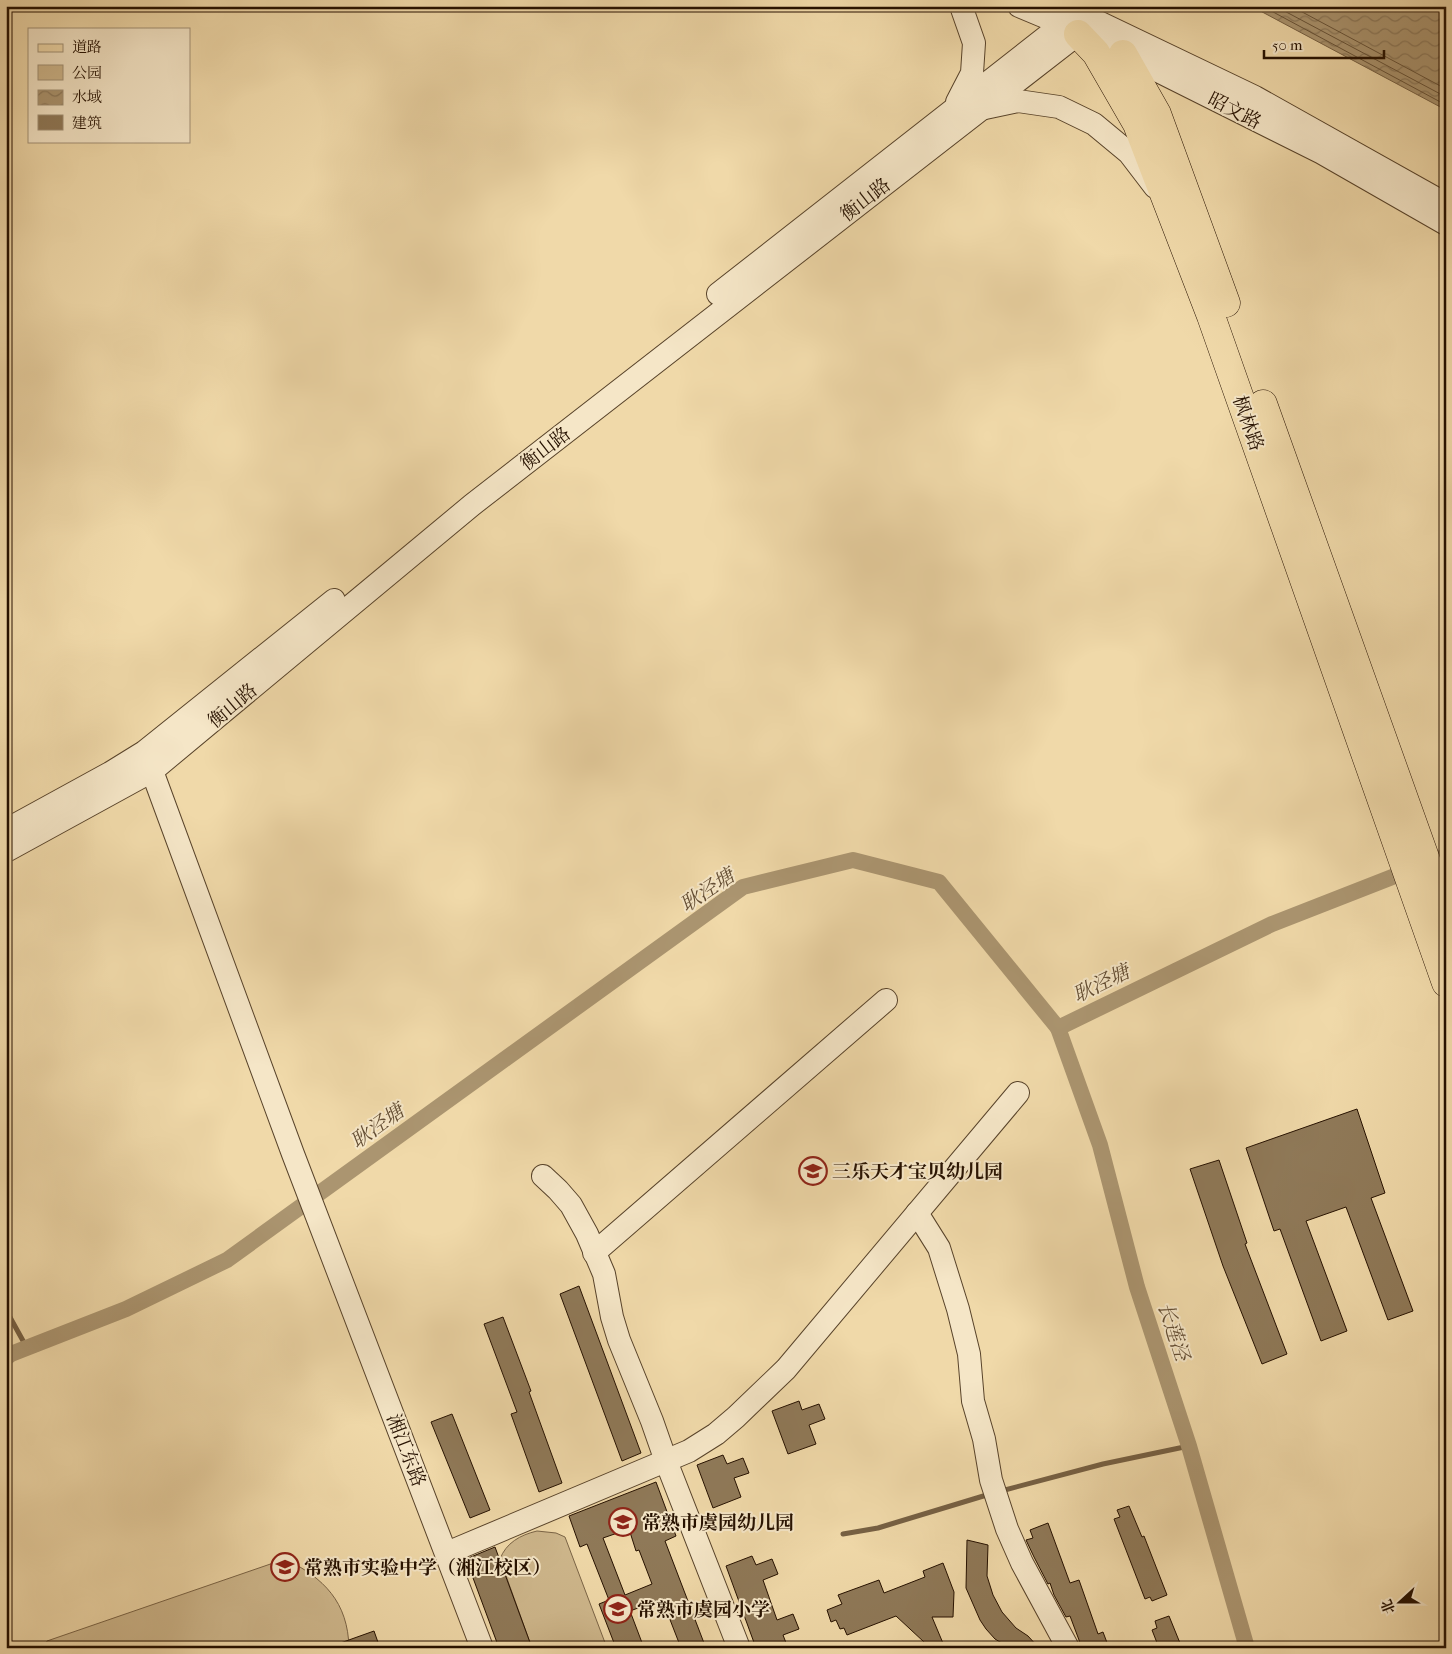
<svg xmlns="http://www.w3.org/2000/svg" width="1452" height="1654" viewBox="0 0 1452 1654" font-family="'IM FELL French Canon','Noto Serif SC',serif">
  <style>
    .green { fill: #ceb78c; stroke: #7a6446 }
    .water { fill: url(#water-waves); stroke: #766043 }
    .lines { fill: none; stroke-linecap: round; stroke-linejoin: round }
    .shore { stroke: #685338; stroke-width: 1 }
    .stream { stroke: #766043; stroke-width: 5 }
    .canal { stroke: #ab9570; stroke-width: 16 }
    .building { fill: #8f7958; stroke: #261100; fill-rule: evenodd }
    .minor-casing { stroke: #58432a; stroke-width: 24 }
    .major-casing { stroke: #261100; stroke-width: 29 }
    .minor { stroke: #f5e6c7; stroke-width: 22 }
    .major { stroke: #f0d9a9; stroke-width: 28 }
    .labels { text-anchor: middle; stroke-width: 4; stroke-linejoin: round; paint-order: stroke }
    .street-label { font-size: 19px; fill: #261100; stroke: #f5e6c7 }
    .poi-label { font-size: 19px; font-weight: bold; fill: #261100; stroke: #f5e6c7; text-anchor: start }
    .water-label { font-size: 20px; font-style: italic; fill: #624c32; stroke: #f5e6c7 }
  </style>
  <defs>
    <pattern id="water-waves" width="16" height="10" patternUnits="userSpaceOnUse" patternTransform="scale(1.25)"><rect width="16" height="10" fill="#ab9570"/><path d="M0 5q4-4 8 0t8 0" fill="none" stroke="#8b785a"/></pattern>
  </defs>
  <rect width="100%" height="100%" fill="#f0d9a9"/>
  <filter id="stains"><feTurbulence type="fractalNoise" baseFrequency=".004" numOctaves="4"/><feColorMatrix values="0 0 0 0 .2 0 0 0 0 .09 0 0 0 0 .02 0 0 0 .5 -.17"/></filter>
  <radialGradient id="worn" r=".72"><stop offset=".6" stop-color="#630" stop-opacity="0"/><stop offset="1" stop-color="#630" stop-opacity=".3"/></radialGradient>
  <g class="green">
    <path d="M537 1531 556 1533 565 1537 607 1648H532L500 1559C506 1543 520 1535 537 1531Z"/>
    <path d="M285 1559C324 1578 348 1602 349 1648H44L47 1641Z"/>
  </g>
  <polygon class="water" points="1251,6 1446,6 1446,110"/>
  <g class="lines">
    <g class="shore">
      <polyline points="1262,6 1446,105"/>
      <polyline points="1275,6 1446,97"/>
      <polyline points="1291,6 1446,89"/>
    </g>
    <g class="stream">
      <polyline points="6,1310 27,1348"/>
      <polyline points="1001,1491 1103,1464 1189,1446"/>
      <polyline points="843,1534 878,1528 990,1494"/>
    </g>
    <g class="canal">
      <polyline points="1058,1028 1100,1145 1137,1287 1189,1446 1247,1648"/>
      <polyline points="6,1358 11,1354 126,1309 227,1260 743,887 853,860 939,882 1058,1028 1272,924 1446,856"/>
    </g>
  </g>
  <g class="building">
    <polygon points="1357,1109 1385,1193 1371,1198 1413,1311 1388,1320 1346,1207 1306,1221 1347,1331 1321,1341 1280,1229 1274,1231 1246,1148"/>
    <polygon points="1219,1160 1247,1243 1245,1244 1287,1354 1262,1364 1223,1266 1190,1169"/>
    <polygon points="579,1286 641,1453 622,1461 560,1294"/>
    <polygon points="503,1317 531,1391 529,1392 562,1483 539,1492 511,1414 517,1412 484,1324"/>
    <polygon points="799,1401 802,1410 819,1404 825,1419 809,1425 816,1444 788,1454 772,1411"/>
    <polygon points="452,1414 490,1510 470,1518 431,1422"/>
    <polygon points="723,1455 727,1464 743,1458 749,1473 734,1478 741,1497 713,1508 697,1465"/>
    <path d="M656 1482 676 1536 665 1541 704 1643 692 1648H681L662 1599 630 1611 644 1648H616L599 1604 609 1600 587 1544 580 1547 569 1516ZM629 1529 636 1551 639 1550 652 1584 625 1595 603 1538Z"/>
    <polygon points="1129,1506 1142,1537 1144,1536 1167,1595 1152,1601 1150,1597 1145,1599 1114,1519 1120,1517 1117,1510"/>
    <polygon points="1048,1523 1070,1583 1079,1580 1098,1634 1103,1632 1109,1648 1082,1648 1070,1616 1066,1617 1054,1595 1050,1583 1048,1584 1034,1557 1026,1540 1033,1538 1030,1530"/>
    <polygon points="967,1540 988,1545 987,1576 993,1595 1002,1612 1016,1628 1028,1636 1039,1648 1010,1648 995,1639 986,1629 980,1620 966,1588"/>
    <polygon points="495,1547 532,1648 499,1648 466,1559"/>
    <polygon points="752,1556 756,1565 772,1559 778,1574 763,1580 777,1620 793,1614 799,1629 783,1635 788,1648 756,1648 726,1566"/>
    <polygon points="943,1563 954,1592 953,1617 932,1617 945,1648 925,1648 924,1642 896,1616 847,1635 844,1628 840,1629 836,1620 831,1622 827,1610 842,1604 838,1595 879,1580 884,1593 925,1577 923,1571"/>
    <polygon points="1169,1616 1182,1648 1159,1648 1152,1630 1157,1628 1155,1621"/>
    <polygon points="374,1631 380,1648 332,1648 332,1646"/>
  </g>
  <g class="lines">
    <defs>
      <g id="minor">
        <polyline points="1019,6 1062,24 1078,34 1120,52 1322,153 1446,224"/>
        <polyline points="1065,6 1255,97 1446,204"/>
        <polyline points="957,102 972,73 974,43 961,6"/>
        <polyline points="985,108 1018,101 1059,107 1094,124 1129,153 1155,187"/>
        <polyline points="718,294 1078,12"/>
        <polyline points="152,771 293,1154 482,1648"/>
        <polyline points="6,830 110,773 144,752 334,600"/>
        <polyline points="6,851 152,771 472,505 1078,34"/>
        <polyline points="543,1176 558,1190 571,1205 587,1234 604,1274 612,1317 619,1340 652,1421 666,1461 739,1648"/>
        <polyline points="917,1213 939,1248 958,1309 969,1354 973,1401 984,1439 991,1480 1007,1529 1022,1563 1068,1648"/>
        <polyline points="594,1253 886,1000"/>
        <polyline points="447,1553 689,1451 716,1434 736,1417 786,1369 1018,1093"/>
      </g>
      <g id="major">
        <polyline points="1078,34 1096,53 1137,124 1211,316 1446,983"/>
        <polyline points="1123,54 1157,114 1226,303"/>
        <polyline points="1263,404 1446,916"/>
      </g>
    </defs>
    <use href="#minor" class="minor-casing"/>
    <use href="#major" class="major-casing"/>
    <use href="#minor" class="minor"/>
    <use href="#major" class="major"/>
  </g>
  <defs>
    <symbol id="school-ring" viewBox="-11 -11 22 22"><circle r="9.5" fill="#f5e6c7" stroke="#8f2418" stroke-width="1.5"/><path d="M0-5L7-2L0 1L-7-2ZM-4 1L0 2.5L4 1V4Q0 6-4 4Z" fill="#8f2418"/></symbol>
  </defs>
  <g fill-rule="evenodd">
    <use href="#school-ring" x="797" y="1155" width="32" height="32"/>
    <use href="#school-ring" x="607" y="1506" width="32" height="32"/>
    <use href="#school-ring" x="269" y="1551" width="32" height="32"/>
    <use href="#school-ring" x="602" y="1593" width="32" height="32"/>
  </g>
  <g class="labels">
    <g class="street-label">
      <text transform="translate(1235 110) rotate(27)" y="7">昭文路</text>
      <text transform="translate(865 199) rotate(-38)" y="7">衡山路</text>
      <text transform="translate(1249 423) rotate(71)" y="7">枫林路</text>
      <text transform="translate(545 448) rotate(-38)" y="7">衡山路</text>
      <text transform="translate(232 705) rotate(-40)" y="7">衡山路</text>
      <text transform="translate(407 1450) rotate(69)" y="7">湘江东路</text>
    </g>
    <g class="poi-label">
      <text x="832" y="1178">三乐天才宝贝幼儿园</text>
      <text x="642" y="1529">常熟市虞园幼儿园</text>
      <text x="304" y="1574">常熟市实验中学（湘江校区）</text>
      <text x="637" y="1616">常熟市虞园小学</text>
    </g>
    <g class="water-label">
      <text transform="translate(707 890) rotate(-34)" y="7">耿泾塘</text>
      <text transform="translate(1101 983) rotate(-26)" y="7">耿泾塘</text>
      <text transform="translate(377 1126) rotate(-36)" y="7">耿泾塘</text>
      <text transform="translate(1174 1331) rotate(72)" y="7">长莲泾</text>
    </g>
  </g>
  <rect width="1452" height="1654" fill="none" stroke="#f0d9a9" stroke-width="25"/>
  <rect x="8" y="8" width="1437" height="1639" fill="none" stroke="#261100" stroke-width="2.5"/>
  <rect x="12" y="12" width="1427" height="1629" fill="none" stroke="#261100"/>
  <rect x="28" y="28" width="162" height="115" fill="#f5e6c7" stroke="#a29177"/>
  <rect x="38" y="44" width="25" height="8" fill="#f0d9a9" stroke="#a29177"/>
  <text x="72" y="52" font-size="15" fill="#261100">道路</text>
  <rect x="38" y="65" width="25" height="15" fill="#ceb78c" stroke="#a29177"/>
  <text x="72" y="78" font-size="15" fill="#261100">公园</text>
  <rect x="38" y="90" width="25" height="15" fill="url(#water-waves)" stroke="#a29177"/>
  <text x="72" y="102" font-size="15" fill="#261100">水域</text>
  <rect x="38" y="115" width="25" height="15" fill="#8f7958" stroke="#a29177"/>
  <text x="72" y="128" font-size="15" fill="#261100">建筑</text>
  <g transform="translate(1400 1602) rotate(249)" stroke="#f5e6c7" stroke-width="4" paint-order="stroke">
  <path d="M0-4L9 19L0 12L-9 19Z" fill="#261100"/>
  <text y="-8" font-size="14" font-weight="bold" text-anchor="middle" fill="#261100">北</text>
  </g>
  <path d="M1264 50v8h120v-8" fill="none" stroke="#261100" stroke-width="2.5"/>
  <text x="1272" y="50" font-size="15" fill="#261100" stroke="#f5e6c7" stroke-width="4" paint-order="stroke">50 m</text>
  <rect width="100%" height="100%" filter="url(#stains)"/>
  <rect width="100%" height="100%" fill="url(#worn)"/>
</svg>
